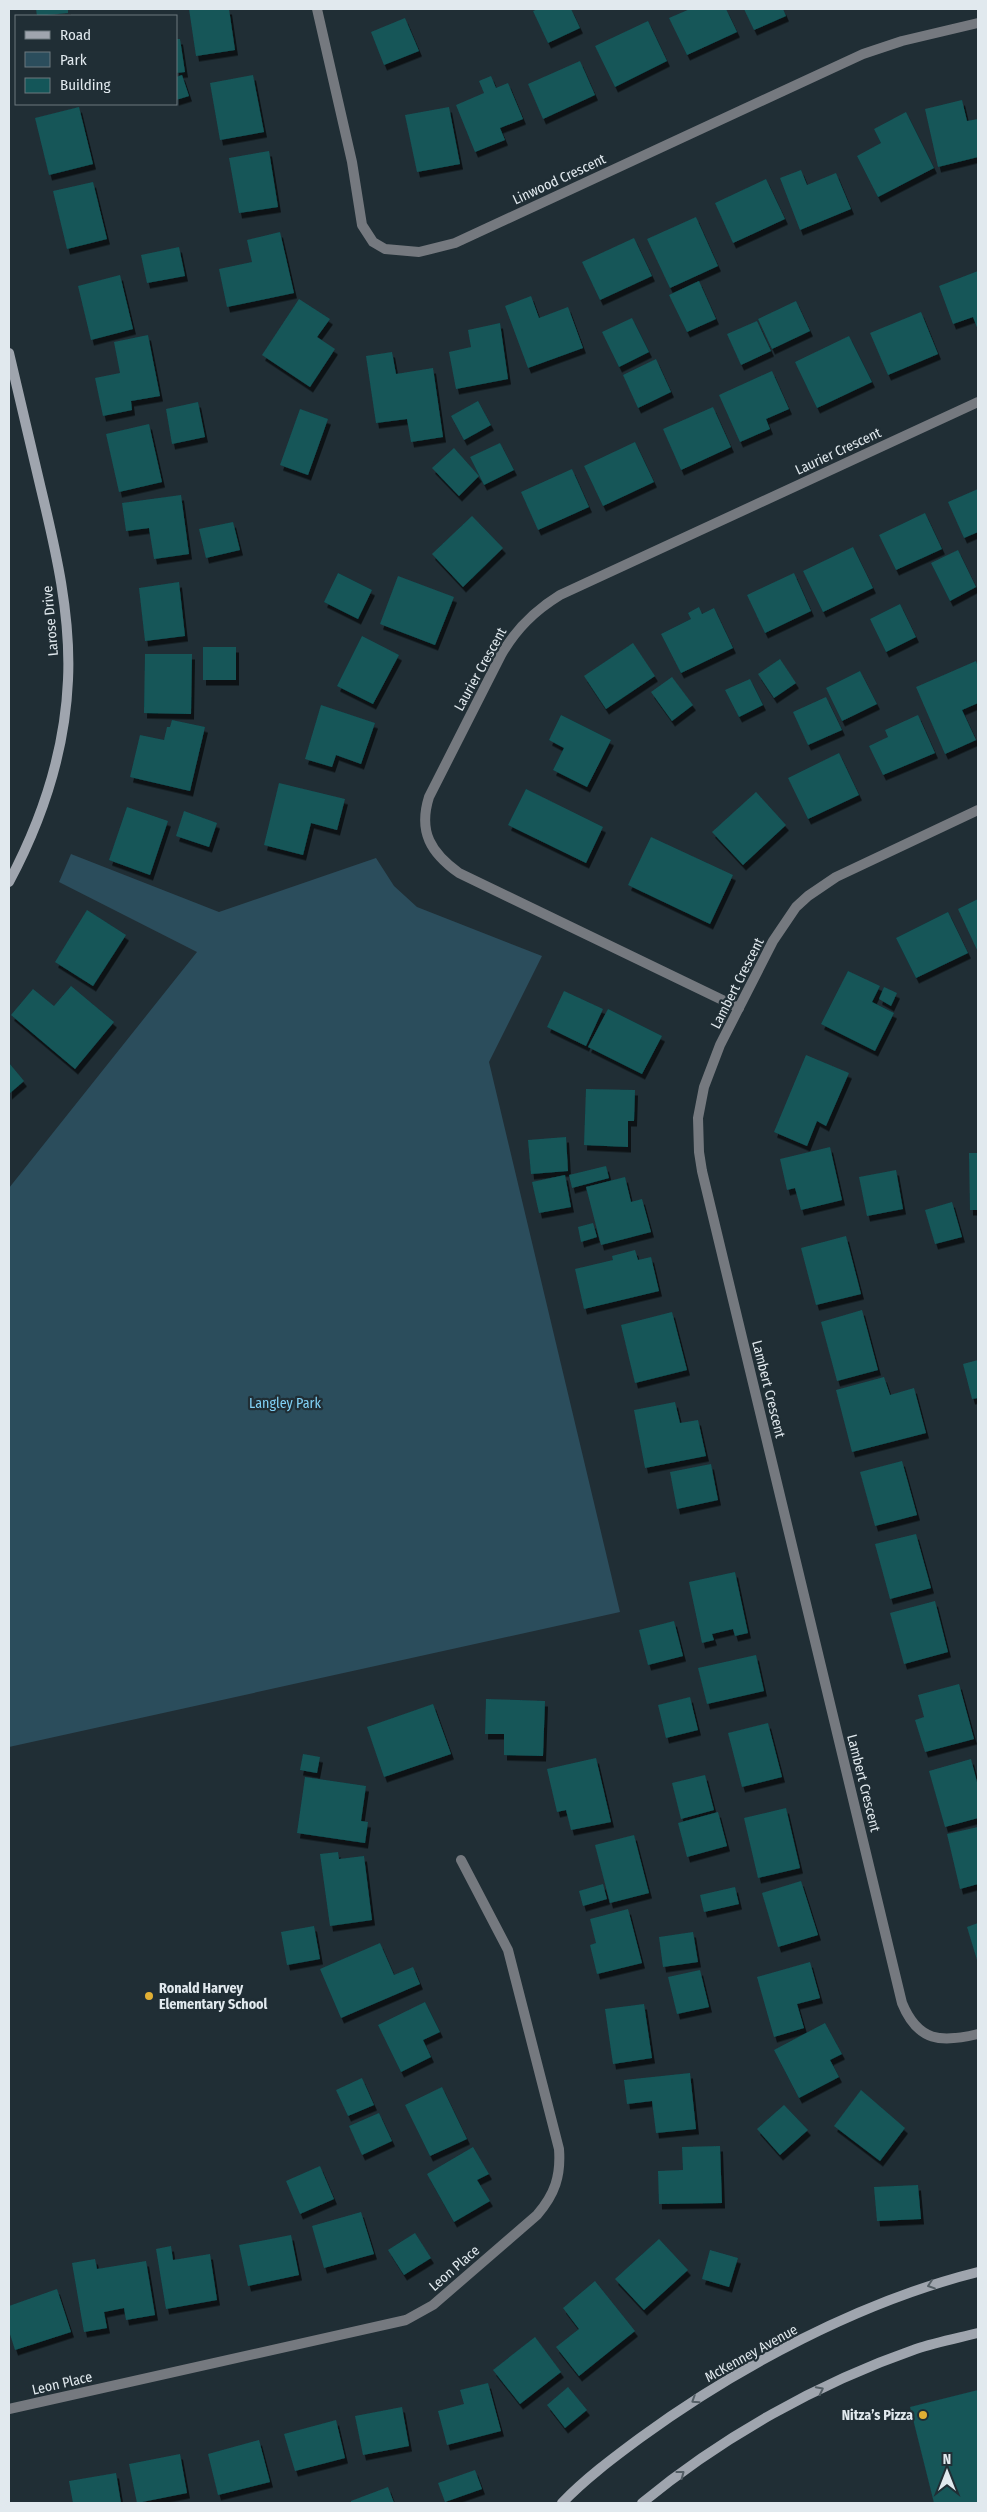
<svg xmlns="http://www.w3.org/2000/svg" width="987" height="2512" viewBox="0 0 987 2512" font-family="'Fira Sans Condensed',sans-serif">
  <style>
    .green { fill: #2b4d5c }
    .building { fill: #145659; filter: url(#shadow) }
    .lines { fill: none; stroke-linecap: round; stroke-linejoin: round }
    .street { stroke: #75797f; stroke-width: 10 }
    .secondary { stroke: #9fa5ae; stroke-width: 10 }
    .oneway { stroke: #535e65 }
    .poi-dot { fill: #e1af34; stroke: #202e35; stroke-width: 2 }
    .labels { text-anchor: middle; stroke-width: 4.5; stroke-linejoin: round; paint-order: stroke }
    .street-label { font-size: 14px; fill: #e1e9ee; stroke: #202e35 }
    .park-label { font-size: 14px; fill: #81d1f5; stroke: #202e35 }
    .poi-label { font-size: 14px; font-weight: bold; fill: #e1e9ee; stroke: #202e35; text-anchor: start }
  </style>
  <defs>
    <filter id="shadow"><feDropShadow dx="3" dy="5.5" stdDeviation="0" flood-color="#0009"/></filter>
  </defs>
  <rect width="100%" height="100%" fill="#202e35"/>
  <polygon class="green" points="71,854 219,912 376,858 394,886 417,907 542,956 489,1062 620,1612 9,1747 9,1188 197,952 59,882"/>
  <g class="building">
    <polygon points="36,9 68,9 68,13 37,16"/>
    <polygon points="189,9 229,9 235,50 196,56"/>
    <polygon points="538,9 571,9 580,28 548,43 533,11"/>
    <polygon points="690,9 726,9 737,32 687,55 669,18"/>
    <polygon points="744,9 783,9 786,16 754,30"/>
    <polygon points="405,18 419,51 384,65 371,32"/>
    <polygon points="648,21 667,61 615,87 595,46"/>
    <polygon points="176,39 180,39 185,72 176,73"/>
    <polygon points="580,61 595,95 543,119 528,84"/>
    <polygon points="182,75 189,96 176,100 176,77"/>
    <polygon points="253,75 264,132 220,140 210,83"/>
    <polygon points="491,76 496,88 508,83 523,119 500,128 505,140 475,152 456,105 484,93 479,81"/>
    <polygon points="962,100 967,121 978,119 978,157 938,167 925,109"/>
    <polygon points="79,107 93,164 49,175 35,118"/>
    <polygon points="449,107 460,164 417,172 405,115"/>
    <polygon points="906,112 934,168 878,197 857,156 881,143 874,129"/>
    <polygon points="269,151 278,207 239,213 229,158"/>
    <polygon points="801,170 807,185 836,173 851,209 800,230 780,178"/>
    <polygon points="766,179 785,219 733,243 715,203"/>
    <polygon points="93,182 107,239 67,249 53,191"/>
    <polygon points="696,217 718,266 670,288 647,239"/>
    <polygon points="280,232 294,293 227,307 219,269 252,262 247,240"/>
    <polygon points="634,238 652,276 600,300 582,262"/>
    <polygon points="179,247 185,276 147,283 141,255"/>
    <polygon points="978,271 978,330 973,317 953,324 939,286"/>
    <polygon points="120,275 133,329 91,340 78,286"/>
    <polygon points="699,281 716,319 687,332 669,295"/>
    <polygon points="531,296 539,318 568,307 583,348 528,368 505,306"/>
    <polygon points="299,299 330,319 317,337 335,349 310,387 262,355"/>
    <polygon points="796,301 810,331 772,349 758,319"/>
    <polygon points="921,312 938,354 888,375 870,333"/>
    <polygon points="632,318 649,352 619,367 602,332"/>
    <polygon points="757,321 771,351 741,365 727,334"/>
    <polygon points="500,323 508,379 456,389 449,352 471,347 468,330"/>
    <polygon points="148,335 160,396 131,401 132,410 103,416 95,378 120,373 114,342"/>
    <polygon points="849,336 872,382 817,408 795,362"/>
    <polygon points="392,352 396,374 433,368 443,437 411,442 407,419 376,423 366,356"/>
    <polygon points="656,359 671,392 638,408 623,375"/>
    <polygon points="772,371 789,409 766,419 770,429 740,442 719,395"/>
    <polygon points="478,401 491,425 464,440 451,416"/>
    <polygon points="198,402 205,437 172,444 166,409"/>
    <polygon points="713,407 731,447 681,470 663,429"/>
    <polygon points="300,409 328,419 308,475 280,465"/>
    <polygon points="149,424 162,482 119,492 106,434"/>
    <polygon points="635,442 654,482 603,506 584,466"/>
    <polygon points="500,443 514,470 484,485 470,457"/>
    <polygon points="454,448 479,476 459,496 432,468"/>
    <polygon points="572,469 589,507 538,530 521,492"/>
    <polygon points="978,489 978,532 964,538 948,502"/>
    <polygon points="181,495 189,554 154,559 149,528 126,531 122,503"/>
    <polygon points="925,513 942,549 896,570 879,535"/>
    <polygon points="472,516 503,548 463,587 432,554"/>
    <polygon points="233,522 240,550 206,558 199,529"/>
    <polygon points="853,547 873,588 823,612 803,571"/>
    <polygon points="958,550 976,587 950,601 931,563"/>
    <polygon points="338,573 372,590 358,619 324,602"/>
    <polygon points="794,573 811,611 765,633 747,595"/>
    <polygon points="398,576 454,597 435,645 380,624"/>
    <polygon points="179,582 185,636 145,641 139,588"/>
    <polygon points="900,604 916,637 886,652 870,619"/>
    <polygon points="699,607 702,614 714,608 733,648 681,673 661,634 691,619 688,613"/>
    <polygon points="362,636 399,655 373,704 337,686"/>
    <polygon points="633,643 655,676 606,709 584,676"/>
    <rect x="203" y="647" width="33" height="33"/>
    <polygon points="145,654 192,654 191,714 144,713"/>
    <polygon points="780,659 796,683 774,698 758,674"/>
    <polygon points="976,661 978,667 978,703 962,710 976,740 945,754 916,687"/>
    <polygon points="860,671 877,704 842,721 826,688"/>
    <polygon points="672,677 693,705 672,721 651,692"/>
    <polygon points="750,679 763,705 739,717 725,690"/>
    <polygon points="826,697 842,730 808,745 793,712"/>
    <polygon points="321,705 375,723 361,764 336,755 332,767 305,759"/>
    <polygon points="561,715 611,740 587,787 553,770 564,748 549,740"/>
    <polygon points="918,715 935,753 883,775 869,746 888,737 885,730"/>
    <polygon points="172,720 205,727 190,791 130,777 140,735 164,740 167,727 170,727"/>
    <polygon points="839,753 859,795 808,819 788,778"/>
    <polygon points="279,783 345,799 337,830 311,823 303,855 264,845"/>
    <polygon points="526,789 603,827 586,863 508,825"/>
    <polygon points="756,792 786,825 743,865 712,832"/>
    <polygon points="127,807 168,821 150,875 109,860"/>
    <polygon points="184,811 217,823 209,847 176,836"/>
    <polygon points="651,837 733,875 710,924 628,885"/>
    <polygon points="978,899 978,952 958,909"/>
    <polygon points="87,910 126,935 93,986 55,962"/>
    <polygon points="948,912 968,953 916,978 896,938"/>
    <polygon points="848,971 880,986 872,1002 894,1013 875,1051 821,1024"/>
    <polygon points="71,986 114,1022 75,1069 11,1015 33,989 54,1006"/>
    <polygon points="884,987 897,993 891,1006 879,999"/>
    <polygon points="564,991 603,1009 586,1046 547,1027"/>
    <polygon points="608,1009 662,1036 642,1074 588,1047"/>
    <polygon points="806,1055 849,1073 826,1126 817,1121 807,1146 774,1132"/>
    <polygon points="9,1063 24,1081 9,1094"/>
    <polygon points="586,1089 635,1090 634,1121 628,1121 628,1147 584,1145"/>
    <polygon points="566,1137 568,1171 531,1174 528,1140"/>
    <polygon points="830,1147 842,1200 801,1210 795,1188 787,1190 780,1159"/>
    <polygon points="969,1153 978,1153 978,1210 970,1210"/>
    <polygon points="606,1166 609,1178 572,1188 569,1175"/>
    <polygon points="896,1170 903,1209 867,1216 859,1177"/>
    <polygon points="565,1175 571,1207 539,1213 532,1182"/>
    <polygon points="625,1177 631,1202 642,1199 651,1232 601,1245 586,1187"/>
    <polygon points="952,1202 962,1237 935,1244 925,1210"/>
    <polygon points="593,1223 597,1237 581,1242 578,1227"/>
    <polygon points="846,1236 861,1294 816,1305 801,1248"/>
    <polygon points="635,1250 638,1260 651,1257 659,1291 584,1309 575,1269 613,1260 612,1256"/>
    <polygon points="862,1310 878,1370 837,1381 821,1322"/>
    <polygon points="672,1312 687,1370 635,1383 621,1325"/>
    <polygon points="978,1360 978,1398 972,1399 963,1364"/>
    <polygon points="884,1377 890,1395 914,1388 926,1433 852,1452 836,1390"/>
    <polygon points="675,1402 680,1423 698,1420 706,1456 645,1468 634,1410"/>
    <polygon points="902,1461 917,1515 875,1526 860,1472"/>
    <polygon points="711,1464 718,1500 677,1509 670,1472"/>
    <polygon points="916,1534 931,1588 890,1599 875,1544"/>
    <polygon points="735,1572 748,1633 735,1636 733,1629 712,1634 714,1640 702,1643 689,1582"/>
    <polygon points="935,1601 948,1652 904,1664 890,1613"/>
    <polygon points="674,1621 683,1656 648,1665 639,1630"/>
    <polygon points="756,1655 764,1691 707,1704 698,1668"/>
    <polygon points="959,1684 974,1739 925,1752 915,1720 924,1717 918,1695"/>
    <polygon points="690,1697 698,1730 666,1738 658,1705"/>
    <polygon points="486,1699 545,1701 543,1756 504,1755 504,1734 485,1734"/>
    <polygon points="433,1704 451,1754 384,1777 367,1727"/>
    <polygon points="768,1723 782,1777 742,1787 728,1733"/>
    <polygon points="303,1754 320,1757 317,1773 300,1770"/>
    <polygon points="596,1758 611,1822 571,1830 566,1810 557,1812 547,1769"/>
    <polygon points="971,1759 978,1786 978,1818 945,1827 929,1771"/>
    <polygon points="705,1775 714,1810 681,1819 672,1783"/>
    <polygon points="305,1777 366,1786 361,1821 368,1822 365,1843 297,1833"/>
    <polygon points="786,1808 800,1868 758,1878 744,1818"/>
    <polygon points="718,1812 727,1846 687,1857 678,1823"/>
    <polygon points="978,1827 978,1884 960,1889 947,1834"/>
    <polygon points="634,1835 649,1893 610,1903 595,1845"/>
    <polygon points="338,1852 339,1859 364,1856 372,1920 330,1926 320,1854"/>
    <polygon points="801,1881 818,1935 778,1947 762,1893"/>
    <polygon points="603,1884 607,1899 583,1906 579,1891"/>
    <polygon points="735,1887 739,1904 704,1912 700,1895"/>
    <polygon points="628,1909 642,1963 597,1974 590,1945 596,1943 590,1919"/>
    <polygon points="978,1923 978,1963 967,1927"/>
    <polygon points="314,1926 320,1959 287,1965 281,1932"/>
    <polygon points="693,1932 698,1962 663,1967 659,1937"/>
    <polygon points="380,1943 394,1975 413,1967 420,1984 341,2018 320,1969"/>
    <polygon points="810,1962 820,1998 797,2004 804,2028 774,2037 757,1977"/>
    <polygon points="700,1970 709,2007 677,2014 668,1977"/>
    <polygon points="425,2002 440,2032 423,2040 431,2057 401,2072 378,2025"/>
    <polygon points="644,2004 652,2058 613,2064 605,2009"/>
    <polygon points="825,2023 842,2054 830,2060 839,2077 799,2098 774,2050"/>
    <polygon points="690,2073 696,2129 656,2133 652,2101 627,2104 624,2080"/>
    <polygon points="362,2078 374,2105 348,2116 336,2090"/>
    <polygon points="442,2087 467,2139 430,2156 405,2105"/>
    <polygon points="861,2090 905,2128 880,2161 834,2126"/>
    <polygon points="784,2105 808,2130 780,2155 757,2129"/>
    <polygon points="379,2113 392,2141 362,2155 349,2126"/>
    <polygon points="720,2146 722,2203 659,2204 658,2171 683,2170 682,2147"/>
    <polygon points="473,2147 489,2174 477,2180 490,2201 454,2222 427,2174"/>
    <polygon points="320,2166 334,2199 300,2214 286,2181"/>
    <polygon points="918,2185 921,2219 877,2221 874,2187"/>
    <polygon points="361,2212 374,2254 324,2268 312,2226"/>
    <polygon points="415,2233 431,2258 404,2275 388,2250"/>
    <polygon points="291,2235 299,2275 248,2286 239,2245"/>
    <polygon points="659,2239 688,2270 644,2310 615,2279"/>
    <polygon points="171,2246 173,2260 210,2254 217,2300 166,2309 156,2249"/>
    <polygon points="710,2250 738,2258 729,2287 702,2279"/>
    <polygon points="95,2259 97,2269 146,2261 155,2315 126,2320 124,2308 104,2312 107,2328 84,2332 72,2263"/>
    <polygon points="595,2281 635,2331 579,2376 556,2347 579,2329 563,2308"/>
    <polygon points="57,2289 71,2332 15,2350 9,2331 9,2306"/>
    <polygon points="535,2337 561,2372 520,2404 493,2370"/>
    <polygon points="488,2383 501,2431 447,2445 438,2411 464,2404 460,2390"/>
    <polygon points="568,2387 587,2410 565,2428 547,2405"/>
    <polygon points="978,2390 978,2503 934,2503 910,2407"/>
    <polygon points="402,2407 409,2446 363,2455 355,2416"/>
    <polygon points="336,2420 345,2458 295,2471 284,2434"/>
    <polygon points="259,2440 270,2482 218,2495 208,2454"/>
    <polygon points="180,2454 187,2493 137,2503 129,2464"/>
    <polygon points="475,2470 482,2489 445,2502 438,2483"/>
    <polygon points="116,2473 121,2503 73,2503 69,2481"/>
    <polygon points="388,2487 394,2503 351,2503 351,2501"/>
  </g>
  <g class="lines">
    <g class="street">
      <polyline points="317,9 352,162 362,225 373,242 385,249 419,252 455,243 863,54 902,41 978,23"/>
      <path d="M978 810 836 877 808 896 796 907 773 941 720 1045 704 1087 698 1118 699 1152 702 1171 902 2003C918 2042 941 2043 978 2034"/>
      <path d="M739 1008 459 873C431 853 418 832 429 797L501 655C516 629 534 611 560 595L978 402"/>
      <path d="M9 2409 406 2320 433 2305 537 2215C555 2194 561 2176 559 2149L508 1950 461 1860"/>
    </g>
    <g class="secondary">
      <path d="M9 353C20 398 30 444 41 489 56 551 71 616 68 680 65 750 42 820 9 882"/>
      <path d="M562 2503C585 2479 613 2458 640 2438 737 2367 861 2301 978 2272"/>
      <path d="M642 2503C722 2437 818 2383 916 2349 936 2342 958 2338 978 2333"/>
    </g>
  </g>
  <defs><path id="oneway-chevron" d="M-2-3.5L2.5 0L-2 3.5" fill="none" stroke-width="1.6" stroke-linecap="round" stroke-linejoin="round" transform="scale(1.25)"/></defs>
  <g class="oneway">
    <use href="#oneway-chevron" transform="translate(931 2285) rotate(161)"/>
    <use href="#oneway-chevron" transform="translate(820 2390) rotate(-27)"/>
    <use href="#oneway-chevron" transform="translate(695 2400) rotate(147)"/>
    <use href="#oneway-chevron" transform="translate(681 2474) rotate(-37)"/>
  </g>
  <g class="poi-dot">
    <circle cx="149" cy="1996" r="5"/>
    <circle cx="923" cy="2415" r="5"/>
  </g>
  <g class="labels">
    <g class="street-label">
      <text transform="translate(559 179) rotate(-25)" y="5">Linwood Crescent</text>
      <text transform="translate(838 451) rotate(-25)" y="5">Laurier Crescent</text>
      <text transform="translate(50 621) rotate(-95)" y="5">Larose Drive</text>
      <text transform="translate(480 669) rotate(-61)" y="5">Laurier Crescent</text>
      <text transform="translate(737 983) rotate(-63)" y="5">Lambert Crescent</text>
      <text transform="translate(769 1389) rotate(76)" y="5">Lambert Crescent</text>
      <text transform="translate(864 1783) rotate(76)" y="5">Lambert Crescent</text>
      <text transform="translate(454 2268) rotate(-41)" y="5">Leon Place</text>
      <text transform="translate(751 2353) rotate(-29)" y="5">McKenney Avenue</text>
      <text transform="translate(62 2383) rotate(-13)" y="5">Leon Place</text>
    </g>
    <g class="park-label">
      <text x="285" y="1408">Langley Park</text>
    </g>
    <g class="poi-label">
      <text x="159" y="1993">Ronald Harvey<tspan x="159" dy="16">Elementary School</tspan></text>
      <text x="913" y="2420" text-anchor="end">Nitza’s Pizza</text>
    </g>
  </g>
  <rect width="987" height="2512" fill="none" stroke="#e1e9ee" stroke-width="20"/>
  <rect x="15" y="15" width="162" height="90" fill="#202e35" stroke="#6d797f"/>
  <rect x="25" y="31" width="25" height="8" fill="#9fa5ae" stroke="#6d797f"/>
  <text x="60" y="40" font-size="15" fill="#e1e9ee">Road</text>
  <rect x="25" y="52" width="25" height="15" fill="#2b4d5c" stroke="#6d797f"/>
  <text x="60" y="65" font-size="15" fill="#e1e9ee">Park</text>
  <rect x="25" y="78" width="25" height="15" fill="#145659" stroke="#6d797f"/>
  <text x="60" y="90" font-size="15" fill="#e1e9ee">Building</text>
  <g transform="translate(947 2472)" stroke="#202e35" stroke-width="4" paint-order="stroke">
  <path d="M0-4L9 19L0 12L-9 19Z" fill="#e1e9ee"/>
  <text y="-8" font-size="14" font-weight="bold" text-anchor="middle" fill="#e1e9ee">N</text>
  </g>
</svg>
